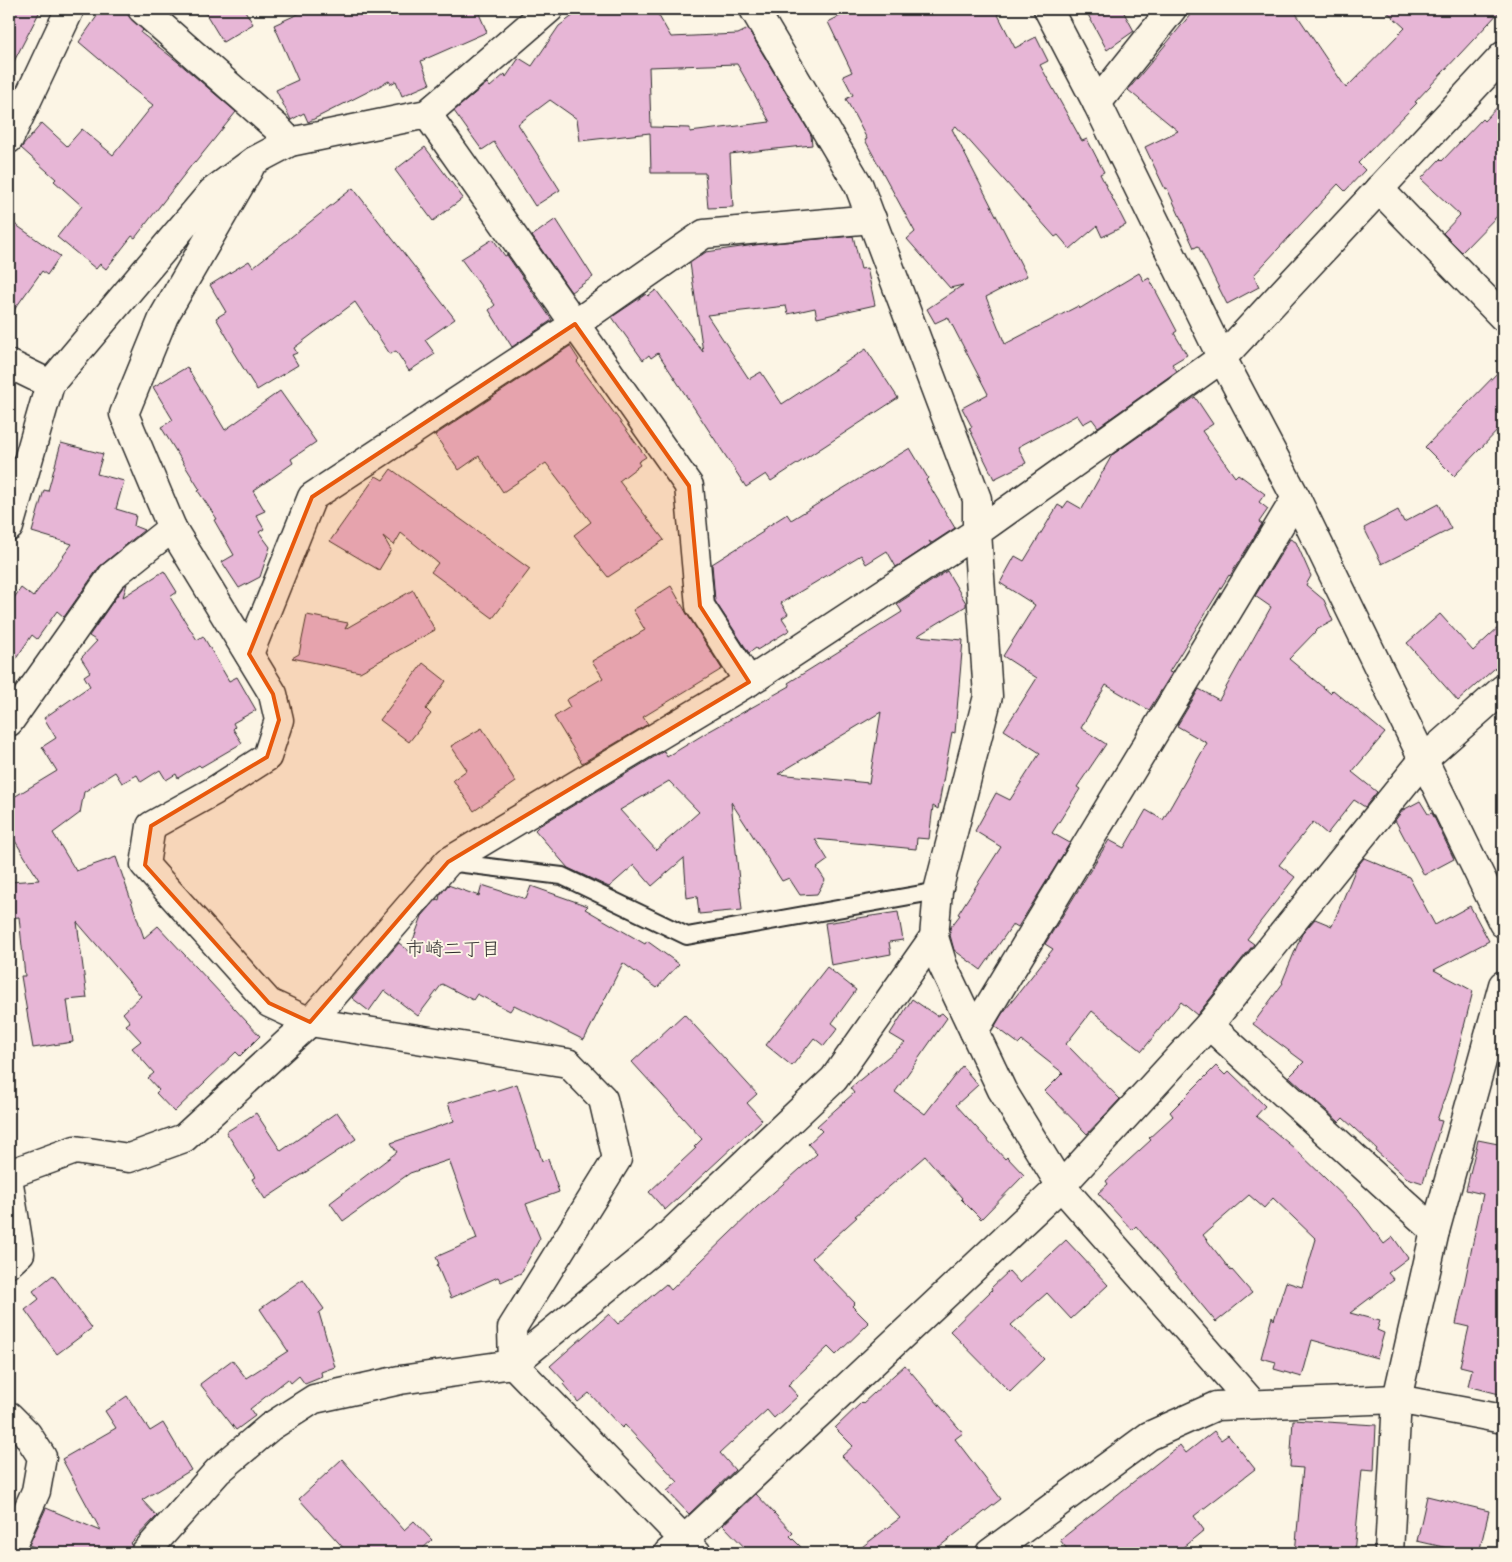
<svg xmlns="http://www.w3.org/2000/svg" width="1512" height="1562" viewBox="0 0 1512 1562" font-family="'Gochi Hand','Klee One',sans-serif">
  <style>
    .building { fill: #e7b6d6; stroke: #2b2b2b; fill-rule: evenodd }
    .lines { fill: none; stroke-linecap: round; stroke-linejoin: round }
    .lane-casing { stroke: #2b2b2b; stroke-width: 20 }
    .street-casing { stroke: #2b2b2b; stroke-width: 31 }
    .secondary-casing { stroke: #2b2b2b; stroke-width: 31 }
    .lane { stroke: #fcf5e5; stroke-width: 16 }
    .street { stroke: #fcf5e5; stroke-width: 28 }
    .secondary { stroke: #fcf5e5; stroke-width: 28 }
    .marked { fill: #e8590c; fill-opacity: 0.2; stroke: #e8590c; stroke-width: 4; stroke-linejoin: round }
    .labels { text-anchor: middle; stroke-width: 4; stroke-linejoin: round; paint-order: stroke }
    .neighbourhood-label { font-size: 19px; fill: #2b2b2b; stroke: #fcf5e5 }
  </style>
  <rect width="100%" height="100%" fill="#fcf5e5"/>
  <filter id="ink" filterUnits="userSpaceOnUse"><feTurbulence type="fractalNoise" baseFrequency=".02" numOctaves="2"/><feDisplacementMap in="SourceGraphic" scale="10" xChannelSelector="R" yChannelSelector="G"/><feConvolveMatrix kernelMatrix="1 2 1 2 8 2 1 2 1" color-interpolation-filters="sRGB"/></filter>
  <g filter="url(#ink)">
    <g class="building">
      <polygon points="9,9 41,9 9,71"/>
      <polygon points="102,9 122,9 143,30 141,33 178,62 236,112 195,163 194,162 135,238 132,236 106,269 100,264 96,269 57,237 82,206 54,181 56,179 21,148 42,123 67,146 82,129 113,155 153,105 124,82 125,81 79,42"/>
      <polygon points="203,9 244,9 253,24 223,42"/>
      <polygon points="309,9 477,9 487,32 421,61 430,84 402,96 396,81 391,84 389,81 308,122 304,113 291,120 276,90 298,80 274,25"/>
      <path d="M582 9H655L671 37 738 34 748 29 811 135 812 145 730 154 733 207 708 208 705 173H651L650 133 580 141 577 119 550 100 518 124 560 190 535 206 494 142 482 150 454 111 487 83 490 87 505 74 506 77 519 58 532 66 559 26ZM737 64 770 122 690 132V128L651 127 649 67Z"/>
      <polygon points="854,9 995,9 1015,48 1036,37 1048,61 1040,65 1082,141 1087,139 1104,172 1100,174 1126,225 1102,237 1097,226 1070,249 1058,235 1055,237 956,126 952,129 1027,276 986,297 1005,344 1078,306 1079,309 1139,273 1144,281 1149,278 1177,331 1174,333 1187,355 1172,364 1177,371 1098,427 1092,419 1083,424 1077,415 1018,447 1026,463 994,479 969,428 972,427 962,408 988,394 948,317 935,323 927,309 963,285 950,288 907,239 915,232 865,140 867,139 846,99 853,95 843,76 852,72 828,22"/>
      <polygon points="1085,9 1122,9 1134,31 1107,50"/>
      <polygon points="1195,9 1293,9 1346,88 1405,28 1384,9 1502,9 1415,102 1417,103 1358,163 1365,170 1345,191 1338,184 1254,275 1259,287 1227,304 1198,246 1194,248 1167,188 1165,189 1145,147 1178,131 1128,90"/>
      <polygon points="1503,101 1503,210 1462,252 1443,233 1460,215 1421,179 1440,159 1442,161 1482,119 1484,121"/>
      <polygon points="425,147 463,198 433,221 395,170"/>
      <polygon points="353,188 455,319 425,340 435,354 409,371 396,351 390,354 355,302 294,348 297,353 292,355 298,365 257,390 232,350 234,349 216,318 226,312 210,285 249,261 253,267"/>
      <polygon points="556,219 593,277 571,292 532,236"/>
      <polygon points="9,220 60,256 47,275 42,271 9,317"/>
      <polygon points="853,236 861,269 867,268 875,305 817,318 815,308 788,314 786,306 707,315 749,379 761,372 782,404 866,349 898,398 771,481 766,474 746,487 658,353 651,358 649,355 643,360 612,317 646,294 648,296 656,290 703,352 690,263 706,252 762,244"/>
      <polygon points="493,239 505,256 507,255 552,320 512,347 489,310 495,305 461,259"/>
      <polygon points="570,346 579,360 577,362 646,457 638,462 640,465 619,481 664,540 608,577 574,535 591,522 546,463 503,492 479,456 459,470 435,435"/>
      <polygon points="187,367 225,430 280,391 316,442 291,459 293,463 253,491 265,511 256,515 264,529 259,532 270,547 260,577 239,588 222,562 234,555 214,520 217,519 198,491 200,490 161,427 173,420 153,387"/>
      <polygon points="1503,367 1503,425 1454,476 1425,447"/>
      <polygon points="1195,397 1213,424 1202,431 1235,477 1238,474 1265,494 1259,502 1268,509 1259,522 1262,524 1230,576 1229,575 1169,672 1172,673 1149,710 1106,685 1081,728 1106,744 1077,787 1080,789 1052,833 1070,843 1018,927 1013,924 981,970 954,950 950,935 950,928 960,915 958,914 1001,847 975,831 996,793 1010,800 1040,753 1004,730 1037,678 1003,656 1035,605 1000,583 1015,556 1024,561 1058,505 1063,508 1068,501 1082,509 1112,455"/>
      <polygon points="61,443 103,454 97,474 124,481 116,509 136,515 134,526 144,530 99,567 64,617 57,611 37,639 32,635 9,669 9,605 21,588 33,597 72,544 32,532 44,490 48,491"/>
      <polygon points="910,448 928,478 926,480 955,528 932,543 929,541 931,544 896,567 887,551 866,564 861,555 781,603 788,614 782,618 790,630 757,650 756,648 749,653 715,601 712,564 763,532 762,530 787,514 791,520"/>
      <polygon points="391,469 530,569 493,618 431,572 438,563 401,533 394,545 383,536 391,550 379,570 330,541 376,476 383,480"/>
      <polygon points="1438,504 1451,529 1382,564 1364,528 1398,510 1404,522"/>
      <polygon points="1290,539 1296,542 1311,576 1306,585 1324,600 1333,621 1318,629 1289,659 1330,693 1333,690 1385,733 1352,772 1377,792 1365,807 1354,800 1327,834 1313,822 1279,865 1295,877 1247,939 1254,944 1197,1015 1181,1002 1142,1051 1092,1011 1066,1044 1120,1099 1087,1134 1045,1091 1063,1073 1022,1041 1019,1044 995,1026 1002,1014 1053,949 1045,944 1109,840 1124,848 1146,810 1163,820 1207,743 1177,726 1199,689 1219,700 1271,607 1255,596"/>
      <polygon points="164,571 177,592 170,597 197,640 203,636 229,681 237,677 256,710 233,723 235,727 233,729 242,743 201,767 199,765 178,778 176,774 166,780 160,770 141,782 137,775 122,783 115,772 84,792 80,813 53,833 76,871 116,857 144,938 158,926 260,1036 240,1056 236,1052 174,1112 156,1093 159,1090 148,1078 154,1073 132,1048 141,1041 126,1025 130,1022 123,1013 141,996 77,922 87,998 67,1000 73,1042 33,1048 21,976 25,976 19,917 9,918 9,882 39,880 9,831 9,800 57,771 42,747 56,738 44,718 90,686 84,676 90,672 81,658 97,641 89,636 123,587 127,584 123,597"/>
      <path d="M947 571 966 603V606L917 636 963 640 955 733 952 732 938 809 933 806 929 839 917 838 916 849 815 839 828 860 817 868 825 880 817 894 800 895 789 878 782 881 731 802 742 910 699 914 697 896 687 898 684 858 652 886 634 865 609 887 568 868 535 830 539 826 664 751 667 757 706 733 790 686 788 683 902 612 897 604ZM881 712 869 783 778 774ZM669 781 699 812 656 850 620 810Z"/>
      <polygon points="671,586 687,614 722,669 643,717 648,724 582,763 554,717 570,707 566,700 603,678 592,661 645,630 633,610"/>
      <polygon points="413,590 435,630 360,672 292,658 299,654 307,615 348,623 345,629"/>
      <polygon points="1440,614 1473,651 1503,623 1503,661 1458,701 1407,643"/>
      <polygon points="423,663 446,681 426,709 431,714 409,742 380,720"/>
      <polygon points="482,728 516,782 474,811 453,780 467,770 451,746"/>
      <polygon points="1420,801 1428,814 1432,813 1454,859 1424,875 1395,820 1393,823 1403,810"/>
      <polygon points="1364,858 1409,877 1435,925 1470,906 1489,941 1434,970 1473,991 1450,1082 1437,1120 1442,1121 1423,1183 1407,1178 1376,1151 1377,1149 1343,1118 1339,1122 1291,1078 1289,1077 1304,1062 1253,1024 1283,983 1282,982 1302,934 1315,919 1332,926 1356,868"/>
      <polygon points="448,885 479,896 482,885 526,899 531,886 588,906 585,909 645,944 647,941 679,964 657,988 623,963 584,1040 514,1005 510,1011 477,994 473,1000 442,984 418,1016 384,990 369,1011 352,998 399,943 409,951 422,916 437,899 439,900 440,895"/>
      <polygon points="898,912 903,940 889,942 891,954 831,965 825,923"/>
      <polygon points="827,967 856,990 832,1023 838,1028 824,1046 814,1038 792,1066 766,1045"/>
      <polygon points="912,999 937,1016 942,1013 947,1018 895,1092 925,1114 962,1066 978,1085 956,1105 1005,1159 1007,1157 1024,1175 981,1219 961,1199 962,1198 925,1156 855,1216 857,1217 812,1258 855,1303 852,1306 869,1323 836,1355 828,1347 788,1385 798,1396 774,1418 767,1410 720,1453 735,1470 689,1514 667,1491 678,1482 625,1425 622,1428 589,1393 578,1402 563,1384 565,1382 550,1366 609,1314 618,1324 666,1284 671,1290 757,1207 817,1154 808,1144 822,1131 817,1126 854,1093 850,1088 905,1043 890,1034"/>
      <polygon points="684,1014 757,1094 747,1103 762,1120 665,1210 649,1192 696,1148 694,1147 702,1139 632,1062"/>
      <polygon points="1216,1066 1225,1075 1229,1071 1265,1106 1256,1116 1294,1148 1358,1210 1384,1244 1393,1237 1408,1258 1388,1273 1394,1280 1350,1313 1380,1321 1377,1330 1384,1333 1377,1358 1312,1340 1302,1377 1274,1369 1276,1362 1261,1358 1272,1317 1274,1320 1286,1282 1302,1287 1316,1239 1273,1198 1264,1208 1249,1195 1203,1235 1231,1271 1232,1270 1252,1293 1216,1322 1136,1226 1132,1230 1098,1193 1108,1184 1106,1181 1151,1140 1149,1138 1173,1116 1170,1112"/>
      <polygon points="517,1084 537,1148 538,1148 542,1161 548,1159 559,1192 526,1204 540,1238 521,1273 501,1282 498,1277 451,1298 437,1265 439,1264 436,1257 477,1239 449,1160 410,1173 343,1221 330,1203 397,1152 391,1143 454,1121 448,1103 494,1089 495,1091"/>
      <polygon points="337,1112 356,1139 265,1199 252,1179 255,1177 226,1132 256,1113 281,1151"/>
      <polygon points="1478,1140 1503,1145 1503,1395 1468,1386 1472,1369 1460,1366 1469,1327 1456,1324 1483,1194 1466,1190"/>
      <polygon points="1066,1240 1108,1285 1071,1319 1047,1293 1011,1325 1044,1359 1010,1392 950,1331 992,1290 991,1288 1009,1271 1020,1283"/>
      <polygon points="53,1275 92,1328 57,1354 25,1310 39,1299 33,1291"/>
      <polygon points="303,1279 324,1309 319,1313 335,1367 321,1372 322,1377 305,1384 299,1376 291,1383 288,1379 250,1409 255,1416 236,1430 200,1384 232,1360 246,1378 288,1351 260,1309"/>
      <polygon points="905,1365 963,1433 955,1439 1001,1499 931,1553 854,1553 900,1518 842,1456 853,1446 835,1428 862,1402 863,1403"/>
      <polygon points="127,1396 150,1431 163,1423 191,1470 142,1500 157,1516 130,1544 132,1545 130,1553 50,1553 29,1545 46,1508 101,1531 62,1459 116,1428 105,1411"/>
      <polygon points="1293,1420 1376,1425 1374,1471 1362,1470 1354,1553 1295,1553 1303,1468 1290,1467"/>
      <polygon points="1214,1431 1221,1440 1228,1435 1255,1469 1194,1516 1204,1530 1176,1553 1070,1553 1060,1540 1180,1445 1186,1453"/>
      <polygon points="342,1459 404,1530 414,1521 432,1540 422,1549 425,1553 348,1553 299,1499"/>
      <polygon points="756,1494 793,1533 790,1536 807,1553 750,1553 723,1525"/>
      <polygon points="1427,1496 1489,1511 1479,1553 1469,1553 1417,1541"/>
    </g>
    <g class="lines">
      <defs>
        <polyline id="lane" points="448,862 562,876 687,936 938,891"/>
        <g id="street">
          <polyline points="142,9 276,127 290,142"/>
          <polyline points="754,9 859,186 977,499 977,532 988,696 938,891 934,937 834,1079 654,1249 513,1364 512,1328 617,1159 603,1099 568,1063 310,1022 448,862 758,676 977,532 1222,358"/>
          <polyline points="1097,103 1172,9"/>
          <polyline points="427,114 689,486 700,606 749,682"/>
          <polyline points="9,139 70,9"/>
          <polyline points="1379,189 1503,317"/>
          <polyline points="9,364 50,384 212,192 254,161 290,142 427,114 549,9"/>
          <polyline points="9,527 50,384"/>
          <polyline points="249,654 312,497 575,324 704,234 872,219"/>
          <polyline points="9,722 112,576 172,528 124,414 164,316 249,169"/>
          <polyline points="934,937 943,966 1002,1090 1061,1186 1253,1404"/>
          <polyline points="1209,1025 1435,1231"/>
          <polyline points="974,1031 1296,498"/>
          <polyline points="9,1174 75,1150 129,1158 184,1138 310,1022 269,1003 145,865 151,826 214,791 267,757 279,720 273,694 172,528"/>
          <polyline points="9,1184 20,1253 9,1263"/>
          <polyline points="9,1416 27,1434 42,1457 36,1491 9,1552"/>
          <polyline points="145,1553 218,1471 270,1427 314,1399 400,1380 513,1364 697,1553"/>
          <polyline points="668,1553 684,1540 1061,1186 1209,1025 1424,759 1503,689"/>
          <polyline points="990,1553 1149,1436 1216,1406 1397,1399 1503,1419"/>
        </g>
        <g id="secondary">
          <polyline points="1048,9 1097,103 1222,358 1296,498 1503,923"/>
          <polyline points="1222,358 1503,56"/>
          <polyline points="1389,1553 1397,1399 1435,1231 1503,985"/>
        </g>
      </defs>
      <use href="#lane" class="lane-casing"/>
      <use href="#street" class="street-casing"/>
      <use href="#secondary" class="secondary-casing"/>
      <use href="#lane" class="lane"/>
      <use href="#street" class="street"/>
      <use href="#secondary" class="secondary"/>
    </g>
  </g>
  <path class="marked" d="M575 324 689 486 700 606 749 682 448 862 310 1022 269 1003 145 865 151 826 267 757 279 720 273 694 249 654 312 497Z"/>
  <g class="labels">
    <g class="neighbourhood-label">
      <text x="453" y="955">市崎二丁目</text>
    </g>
  </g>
  <rect width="1512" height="1562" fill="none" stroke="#fcf5e5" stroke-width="30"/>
  <rect x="15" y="15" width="1482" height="1532" fill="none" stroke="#2b2b2b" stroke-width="2" filter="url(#ink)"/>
</svg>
